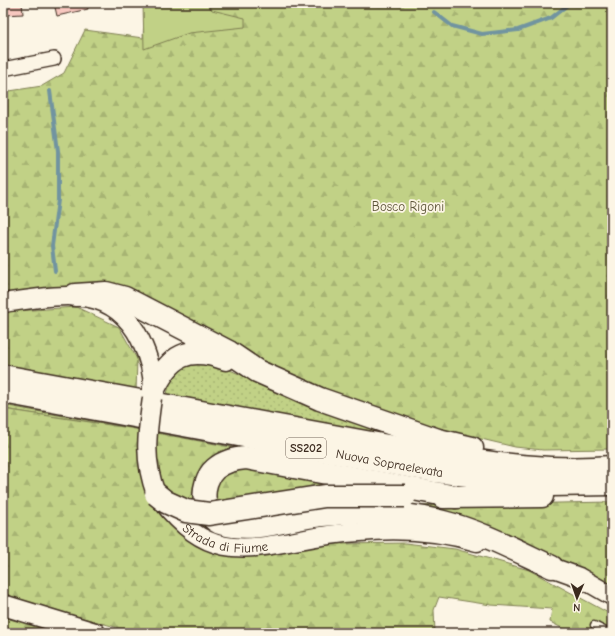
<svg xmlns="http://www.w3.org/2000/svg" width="615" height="636" viewBox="0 0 615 636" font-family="'Comic Neue',sans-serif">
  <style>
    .grass { fill: url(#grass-dots); stroke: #7e7e52 }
    .forest { fill: url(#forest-firs); stroke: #7e7e52 }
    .park { fill: #c1d186; stroke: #7e7e52 }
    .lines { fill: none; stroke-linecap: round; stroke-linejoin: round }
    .stream { stroke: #7194a0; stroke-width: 4 }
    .building { fill: #f7c7bf; stroke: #3b2a1e }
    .lane-casing { stroke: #3b2a1e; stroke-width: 9 }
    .street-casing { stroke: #3b2a1e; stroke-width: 16 }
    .secondary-casing { stroke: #3b2a1e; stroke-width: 21 }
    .primary-casing { stroke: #3b2a1e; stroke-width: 23 }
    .highway-casing { stroke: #3b2a1e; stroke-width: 25 }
    .lane { stroke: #fcf5e5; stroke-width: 6 }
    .street { stroke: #fcf5e5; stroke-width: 13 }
    .secondary { stroke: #fcf5e5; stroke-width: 18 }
    .primary { stroke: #fcf5e5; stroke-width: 20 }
    .highway { stroke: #fcf5e5; stroke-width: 22 }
    .secondary-bridge-casing { stroke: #3b2a1e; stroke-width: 21; stroke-linecap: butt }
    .highway-bridge-casing { stroke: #3b2a1e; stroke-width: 25; stroke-linecap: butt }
    .secondary-bridge { stroke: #fcf5e5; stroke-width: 18 }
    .highway-bridge { stroke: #fcf5e5; stroke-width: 22 }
    .labels { text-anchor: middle; stroke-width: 3.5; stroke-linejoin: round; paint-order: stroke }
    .shield { fill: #fcf5e5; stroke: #75675a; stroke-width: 1 }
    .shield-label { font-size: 12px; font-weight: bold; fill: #3b2a1e }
    .park-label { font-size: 13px; fill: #5c5438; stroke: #fcf5e5 }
    .street-label { font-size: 13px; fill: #3b2a1e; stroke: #fcf5e5 }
  </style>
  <defs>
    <pattern id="grass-dots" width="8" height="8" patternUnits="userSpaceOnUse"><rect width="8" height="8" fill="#c1d186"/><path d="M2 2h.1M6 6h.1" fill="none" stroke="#a7b473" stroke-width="1.8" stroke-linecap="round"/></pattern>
    <pattern id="forest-firs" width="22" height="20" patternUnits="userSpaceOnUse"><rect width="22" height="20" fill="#c1d186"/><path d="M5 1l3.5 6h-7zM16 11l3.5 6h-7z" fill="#a7b473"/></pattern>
  </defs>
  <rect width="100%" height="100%" fill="#fcf5e5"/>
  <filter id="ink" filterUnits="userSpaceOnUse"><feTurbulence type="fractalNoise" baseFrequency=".025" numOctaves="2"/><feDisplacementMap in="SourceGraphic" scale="8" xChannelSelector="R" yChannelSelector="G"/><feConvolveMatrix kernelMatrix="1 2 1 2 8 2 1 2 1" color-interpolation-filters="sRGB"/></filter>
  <g filter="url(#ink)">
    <g class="grass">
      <path d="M194 361 211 362 310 404 413 440 166 398C172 375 171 371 194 361Z"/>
      <polygon points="3,405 130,428 3,409"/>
    </g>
    <g class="forest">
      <polygon points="169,3 612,3 612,449 543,450 515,447 456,433 344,399 286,375 128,292 51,288 3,294 3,92 42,86 64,73 85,30 143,38 144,18"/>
      <polygon points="76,307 119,327 137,359 136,392 3,366 3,312"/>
      <polygon points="3,409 130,428 269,454 237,453 200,504 342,522 342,544 405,543 455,549 529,570 612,615 612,633 572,633 550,622 552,609 491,605 439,597 434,610 435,633 158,633 119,628 3,596"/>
      <polygon points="241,464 405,496 406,506 612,502 612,587 469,524 223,516 213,496 219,475"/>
      <polygon points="3,617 56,633 3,633"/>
    </g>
    <polygon class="park" points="143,3 206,3 212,10 245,18 245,27 189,33 144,49"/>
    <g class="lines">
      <g class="stream">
        <polyline points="434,12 452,26 482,34 518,30 551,18 570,3"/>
        <polyline points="50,91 58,151 58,200 52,246 55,271"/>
      </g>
    </g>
    <g class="building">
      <polygon points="3,3 22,3 23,14 3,15"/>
      <polygon points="54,3 87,3 88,9 57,16"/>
    </g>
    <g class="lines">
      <defs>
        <polyline id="lane" points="594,625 610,633"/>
        <polyline id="street" points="3,69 54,59"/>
        <g id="secondary">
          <path d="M3 303C56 296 111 281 140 339 148 355 155 377 152 395"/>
          <path id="s1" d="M162 501C205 556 237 552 300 540 319 536 340 533 360 532 400 528 439 531 477 542"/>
          <polyline points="540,563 579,577 612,596"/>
        </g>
        <polyline id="primary" points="3,605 95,633"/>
        <g id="highway">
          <polyline points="75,295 106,293 125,298 229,352 257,371 320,399 438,440 472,448"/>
          <path d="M3 376 437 455C494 464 553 472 612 467"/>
          <path d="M153 391C170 355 188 345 226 359"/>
          <path id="s2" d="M3 392 435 471 550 485 612 484"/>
          <polyline points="443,497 542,496"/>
          <path d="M456 497 246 458C234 459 224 461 215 469 199 483 201 518 223 524 256 533 290 518 322 515 361 511 404 512 443 522 480 531 517 551 552 567"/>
        </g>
      </defs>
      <use href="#lane" class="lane-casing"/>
      <use href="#street" class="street-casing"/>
      <use href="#secondary" class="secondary-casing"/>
      <use href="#primary" class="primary-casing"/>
      <use href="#highway" class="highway-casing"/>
      <use href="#lane" class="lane"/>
      <use href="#street" class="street"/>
      <use href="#secondary" class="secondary"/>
      <use href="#primary" class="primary"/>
      <use href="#highway" class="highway"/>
      <defs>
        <path id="secondary-bridge" d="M152 398C147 434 143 459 156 494"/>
        <polyline id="highway-bridge" points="156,494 166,502 186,511 209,514 325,496 405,496"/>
      </defs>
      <use href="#secondary-bridge" class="secondary-bridge-casing"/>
      <use href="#highway-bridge" class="highway-bridge-casing"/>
      <use href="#secondary-bridge" class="secondary-bridge"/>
      <use href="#highway-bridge" class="highway-bridge"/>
    </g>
  </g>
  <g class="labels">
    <rect class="shield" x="286" y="438" width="40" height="20" rx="3"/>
    <g class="shield-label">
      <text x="306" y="452">SS202</text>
    </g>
    <g class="park-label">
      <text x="408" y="211">Bosco Rigoni</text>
    </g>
    <g class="street-label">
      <text dy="5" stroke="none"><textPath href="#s2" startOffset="393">Nuova Sopraelevata</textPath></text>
      <text dy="5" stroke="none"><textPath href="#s1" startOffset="78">Strada di Fiume</textPath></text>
    </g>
  </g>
  <rect width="615" height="636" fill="none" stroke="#fcf5e5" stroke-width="16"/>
  <rect x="8" y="8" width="599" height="620" fill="none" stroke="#3b2a1e" stroke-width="1.5" filter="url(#ink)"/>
  <g transform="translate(577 598) rotate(182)" stroke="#fcf5e5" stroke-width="3" paint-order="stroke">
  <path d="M0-3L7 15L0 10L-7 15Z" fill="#3b2a1e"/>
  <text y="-6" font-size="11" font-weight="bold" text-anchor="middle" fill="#3b2a1e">N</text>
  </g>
</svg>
